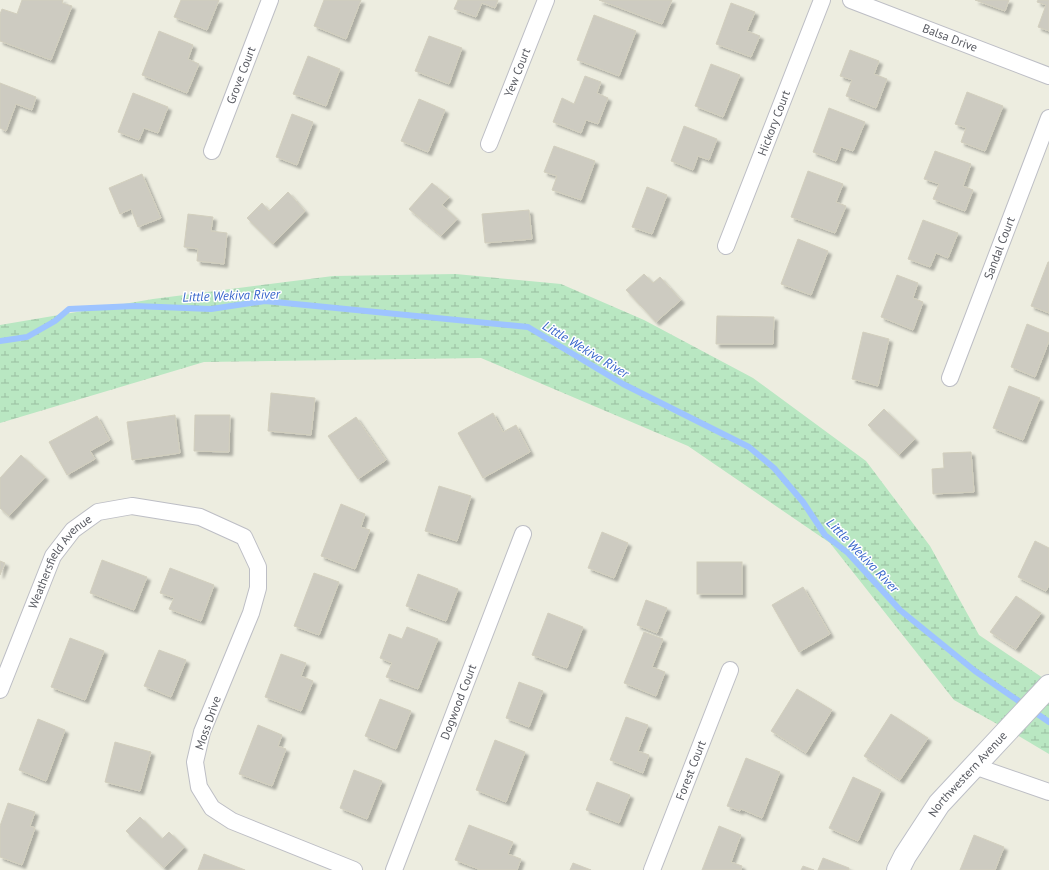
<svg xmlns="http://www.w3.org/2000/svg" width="1049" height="870" viewBox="0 0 1049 870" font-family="'PT Sans',sans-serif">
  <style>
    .wetland { fill: url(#wetland-marsh) }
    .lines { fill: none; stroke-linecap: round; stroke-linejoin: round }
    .stream { stroke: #9ec4ff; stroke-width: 6 }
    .building { fill: #cdcbc1; stroke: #d2cfbe; filter: url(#shadow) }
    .street-casing { stroke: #bdbec5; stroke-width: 18 }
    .secondary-casing { stroke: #bdbfc7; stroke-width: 24 }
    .street { stroke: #fff; stroke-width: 16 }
    .secondary { stroke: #fff; stroke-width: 22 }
    .labels { text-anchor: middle; stroke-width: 3; stroke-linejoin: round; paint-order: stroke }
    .street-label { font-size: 12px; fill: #595b62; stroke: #fff }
    .water-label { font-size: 13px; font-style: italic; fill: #3866cb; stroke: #fff }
  </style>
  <defs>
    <pattern id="wetland-marsh" width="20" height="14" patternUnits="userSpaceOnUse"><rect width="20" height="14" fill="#b9e7c2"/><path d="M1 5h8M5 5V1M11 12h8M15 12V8" fill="none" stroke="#99bea1"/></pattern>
    <filter id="shadow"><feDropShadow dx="3.5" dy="3.5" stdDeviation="1" flood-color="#0004"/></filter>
  </defs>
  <rect width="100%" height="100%" fill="#edede0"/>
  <g class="wetland">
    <polygon points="456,274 561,284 644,320 753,378 866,461 930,546 979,635 1043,678 999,725 954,700 830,543 688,446 481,358 204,362 0,423 0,325 153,299 333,276"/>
    <polygon points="1049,701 1049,754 1017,735"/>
  </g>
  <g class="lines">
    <polyline class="stream" points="0,341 27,337 55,321 69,309 135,306 211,309 265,301 528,327 623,384 749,447 774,468 803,502 825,535 848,553 900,610 975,671 1049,722"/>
  </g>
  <g class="building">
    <polygon points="22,0 63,0 62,3 72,6 51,60 0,41 0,14 2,9 17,14"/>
    <polygon points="181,0 219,0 207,30 174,17"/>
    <polygon points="324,0 361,0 346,39 314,26"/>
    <polygon points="458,0 498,0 495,8 482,3 476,17 454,9"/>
    <polygon points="599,0 672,0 662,24"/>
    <polygon points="975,0 1009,0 1005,11"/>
    <polygon points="1038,0 1049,0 1049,31 1038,27 1046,5 1037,2"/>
    <polygon points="731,3 755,12 747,31 760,36 751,57 716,44"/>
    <polygon points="594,15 636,31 619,76 577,60"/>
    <polygon points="159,31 193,45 188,59 199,64 187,93 142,75"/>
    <polygon points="429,36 462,48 449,84 415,71"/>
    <polygon points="850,50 879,61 874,74 887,79 876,108 846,96 852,80 840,76"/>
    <polygon points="308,56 340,69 326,106 293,94"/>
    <polygon points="711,64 740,75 723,117 695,106"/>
    <polygon points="585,76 601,82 597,93 608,98 598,124 586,120 581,133 553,122 562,98 574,104"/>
    <polygon points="0,83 36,97 32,110 16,104 6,131 0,128"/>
    <polygon points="967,92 1003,106 985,151 961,142 966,128 955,124"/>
    <polygon points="133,93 168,107 158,133 144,128 139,140 118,132"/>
    <polygon points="419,99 445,110 428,152 401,141"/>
    <polygon points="829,108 865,122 853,151 841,147 836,161 813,152"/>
    <polygon points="292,114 313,122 297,165 276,157"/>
    <polygon points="684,126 717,139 709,160 698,156 693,170 671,161"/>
    <polygon points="554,146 595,161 581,200 552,190 557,176 544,172"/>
    <polygon points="935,151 971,164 963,186 973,190 965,211 933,199 939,184 924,179"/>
    <polygon points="808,171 843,184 836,202 846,206 835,233 791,217"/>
    <polygon points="142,174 161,218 138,227 131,209 120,214 109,188"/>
    <polygon points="432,183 449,197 442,205 457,219 441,236 409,209"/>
    <polygon points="647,187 667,195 652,234 632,227"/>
    <polygon points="288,192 305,211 273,244 247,218 262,203 269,211"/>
    <polygon points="529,210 532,239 485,243 482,214"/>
    <polygon points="188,214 213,217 211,231 227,233 224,264 197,261 198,249 184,247"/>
    <polygon points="923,220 958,233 948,258 936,253 930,267 908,259"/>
    <polygon points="798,239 828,251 811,295 781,284"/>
    <polygon points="1048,262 1049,262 1049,313 1031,306"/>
    <polygon points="644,274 653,283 660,277 681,300 656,322 626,290"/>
    <polygon points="897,275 918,283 913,298 923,302 913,330 881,317"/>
    <polygon points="717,316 774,317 773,344 716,344"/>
    <polygon points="1027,324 1049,333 1049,341 1035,377 1011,367"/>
    <polygon points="863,332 889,339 878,386 852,379"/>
    <polygon points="1009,386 1040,398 1023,440 993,428"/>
    <polygon points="271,393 315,398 311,435 268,431"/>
    <polygon points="884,409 915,439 899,455 868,425"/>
    <polygon points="493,413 503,432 516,425 530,452 483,478 458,433"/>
    <polygon points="175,415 180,453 132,460 127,422"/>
    <polygon points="195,415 230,415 229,452 194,451"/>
    <polygon points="97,416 110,440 90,451 95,459 67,475 49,442"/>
    <polygon points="356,417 386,460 358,479 328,436"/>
    <polygon points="971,452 974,492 933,494 932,469 944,468 943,453"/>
    <polygon points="21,455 45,477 9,516 0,508 0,478"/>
    <polygon points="439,486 471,496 457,541 425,531"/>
    <polygon points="341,504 365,514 361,527 370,530 355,569 321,556"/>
    <polygon points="602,532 628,543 614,578 588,568"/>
    <polygon points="1035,541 1049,548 1049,585 1046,591 1018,577"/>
    <polygon points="102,560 147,577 134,610 90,593"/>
    <polygon points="0,561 5,563 0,575"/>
    <rect x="697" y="562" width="45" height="32"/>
    <polygon points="170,568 214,585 201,621 169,609 174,598 160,593"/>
    <polygon points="314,573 339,582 319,635 294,626"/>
    <polygon points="418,574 458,589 446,621 406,606"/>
    <polygon points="803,587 830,634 799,652 772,605"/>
    <polygon points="1016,596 1041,613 1016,649 990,632"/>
    <polygon points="646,600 667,608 657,633 637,625"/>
    <polygon points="548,613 583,627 567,668 532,655"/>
    <polygon points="407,627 438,639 418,689 386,677 392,663 380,658 389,634 402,639"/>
    <polygon points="644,632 663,639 652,667 665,672 656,696 624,683"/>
    <polygon points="70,638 104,651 85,700 51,687"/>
    <polygon points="159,650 186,660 171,697 144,686"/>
    <polygon points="281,654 306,663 301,676 313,681 301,711 265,697"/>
    <polygon points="519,682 543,691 529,727 506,718"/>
    <polygon points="797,689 832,710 806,753 771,731"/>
    <polygon points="380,699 411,711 396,749 365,736"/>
    <polygon points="891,714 928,738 900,780 864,756"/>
    <polygon points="626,717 648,725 638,751 649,755 643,773 610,760"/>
    <polygon points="38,719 65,730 46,781 19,770"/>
    <polygon points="258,725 282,735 278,746 286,749 272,786 239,774"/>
    <polygon points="495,740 525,752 506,802 476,790"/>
    <polygon points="115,742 151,752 140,791 105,782"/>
    <polygon points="746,758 780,772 762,818 741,809 740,811 727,806"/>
    <polygon points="354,770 382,781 367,819 340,808"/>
    <polygon points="853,777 881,790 858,841 829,828"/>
    <polygon points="597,782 630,795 619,823 586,810"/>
    <polygon points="8,803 35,812 30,826 35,828 22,865 0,857 0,826"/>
    <polygon points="140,817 162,839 169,832 184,847 164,868 126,831"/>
    <polygon points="469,825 513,842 508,854 521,859 517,870 481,870 455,860"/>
    <polygon points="719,826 741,835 731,862 742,866 741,870 702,870"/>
    <polygon points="974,835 1004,847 995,870 960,870"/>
    <polygon points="204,854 245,870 198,870"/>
    <polygon points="823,858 849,868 849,870 818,870"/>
    <polygon points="573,863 591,870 570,870"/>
    <polygon points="803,866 814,870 801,870"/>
  </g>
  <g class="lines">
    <defs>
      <g id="street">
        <path id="s1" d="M851 0 1049 76"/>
        <path id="s2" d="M489 144 546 0"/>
        <path id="s3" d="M212 151 270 0"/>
        <path id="s4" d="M726 246 822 0"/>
        <path id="s5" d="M950 378 1049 118"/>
        <path id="s6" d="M0 690 53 556 73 530 98 512 132 506 200 517 244 537 258 567V588L251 613 202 732 195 762 199 787 212 808 232 821 354 870"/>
        <polyline points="974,766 1049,792"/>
        <path id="s7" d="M394 870 523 534"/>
        <path id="s8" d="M652 870 730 670"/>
      </g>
      <g id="secondary">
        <path id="s9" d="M898 870 905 856 939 804 1049 686"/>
      </g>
    </defs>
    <use href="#street" class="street-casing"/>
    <use href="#secondary" class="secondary-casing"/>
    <use href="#street" class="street"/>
    <use href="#secondary" class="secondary"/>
  </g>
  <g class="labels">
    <g class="street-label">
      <text dy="4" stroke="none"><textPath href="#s1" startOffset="106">Balsa Drive</textPath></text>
      <text dy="4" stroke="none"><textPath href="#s2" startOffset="77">Yew Court</textPath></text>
      <text dy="4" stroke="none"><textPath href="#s3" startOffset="81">Grove Court</textPath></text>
      <text dy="4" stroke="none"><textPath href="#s4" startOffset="132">Hickory Court</textPath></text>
      <text dy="4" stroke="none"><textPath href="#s5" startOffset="139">Sandal Court</textPath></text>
      <text dy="4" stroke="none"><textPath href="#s6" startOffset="143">Weathersfield Avenue</textPath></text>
      <text dy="4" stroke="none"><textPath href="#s7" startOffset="180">Dogwood Court</textPath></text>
      <text transform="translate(208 723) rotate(-71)" y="4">Moss Drive</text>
      <text dy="4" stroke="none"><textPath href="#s8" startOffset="107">Forest Court</textPath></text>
      <text dy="4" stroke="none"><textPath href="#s9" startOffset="119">Northwestern Avenue</textPath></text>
    </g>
    <g class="water-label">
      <text transform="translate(231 295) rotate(-2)" y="5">Little Wekiva River</text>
      <text transform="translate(586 349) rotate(31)" y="5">Little Wekiva River</text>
      <text transform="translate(863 555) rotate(46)" y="5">Little Wekiva River</text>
    </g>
  </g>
</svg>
